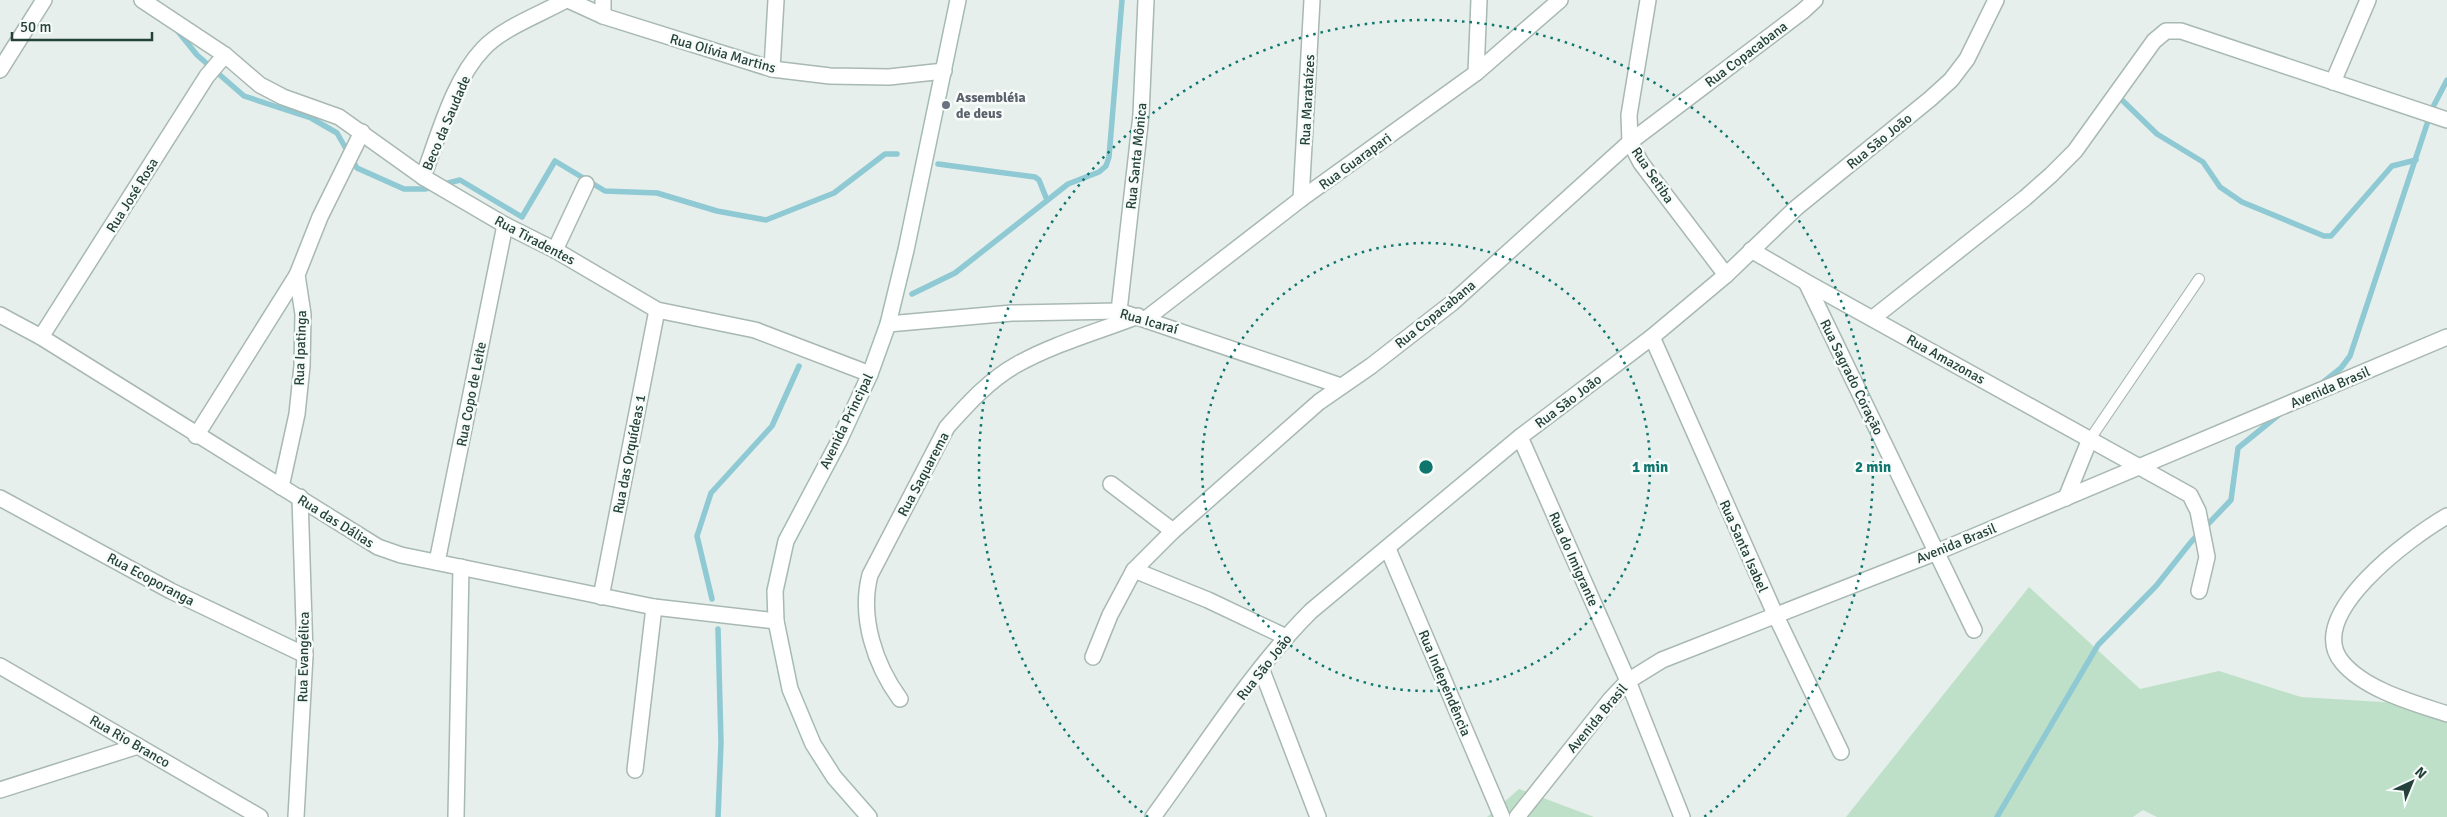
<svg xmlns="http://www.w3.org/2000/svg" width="2447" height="817" viewBox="0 0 2447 817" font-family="Signika,sans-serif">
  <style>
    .green { fill: #bfe0c8 }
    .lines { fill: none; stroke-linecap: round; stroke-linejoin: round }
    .stream { stroke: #8ec9d4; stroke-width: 5.5 }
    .lane-casing { stroke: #a8b8b2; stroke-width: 12 }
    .street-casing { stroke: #a8b8b2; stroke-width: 18 }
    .secondary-casing { stroke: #a4bbb3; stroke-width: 18 }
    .lane { stroke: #fff; stroke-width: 10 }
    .street { stroke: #fff; stroke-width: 15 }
    .secondary { stroke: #fff; stroke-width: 15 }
    .ring { fill: none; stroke: #0f766e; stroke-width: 2.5; stroke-dasharray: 2.5 5 }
    .worship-dot { fill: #6b7280; stroke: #f7fbf9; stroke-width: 2 }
    .labels { text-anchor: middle; stroke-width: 5; stroke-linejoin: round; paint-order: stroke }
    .street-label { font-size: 14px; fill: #24423a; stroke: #f7fbf9 }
    .worship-label { font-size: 14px; font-weight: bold; fill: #5b616d; stroke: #f7fbf9; text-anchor: start }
    .centre { fill: #0f766e; stroke: #f7fbf9; stroke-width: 2.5 }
    .ring-label { font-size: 15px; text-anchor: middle; font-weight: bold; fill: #0f766e; stroke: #f7fbf9; stroke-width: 5; stroke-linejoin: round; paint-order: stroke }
  </style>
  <rect width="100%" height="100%" fill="#e6efeb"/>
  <g class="green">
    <polygon points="2029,587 2140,689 2219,671 2301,697 2447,706 2447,817 2157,817 2143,810 2133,817 1846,817"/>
    <polygon points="1519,789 1594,817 1487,817"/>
  </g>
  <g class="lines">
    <g class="stream">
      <polyline points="176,29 197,55 244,96 311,118 337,133 357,168 404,189 425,189 460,180 522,217 555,161 605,191 657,193 717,211 766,220 834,193 885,154 897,154"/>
      <polyline points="2123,101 2157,134 2203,162 2220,187 2242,202 2324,236 2331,236 2392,166 2416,160"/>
      <polyline points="938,164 1035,177 1039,180 1047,200"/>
      <polyline points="912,294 955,273 1068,184 1099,172 1106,166 1109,157 1122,0"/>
      <polyline points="2321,384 2341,368 2350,356 2432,109 2447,80"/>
      <polyline points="712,599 697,536 711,493 772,426 799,366"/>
      <polyline points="718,629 721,743 718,817"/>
      <polyline points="1997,817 2098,645 2156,586 2191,542 2231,500 2238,448 2281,413"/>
    </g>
    <defs>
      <polyline id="lane" points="2090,439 2199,279"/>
      <g id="street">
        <polyline points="142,0 225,55 260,85 283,97 339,117 423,177 505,225 555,250 657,310 755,330 870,374"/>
        <polyline points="568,0 603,16 772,69 830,76 889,77 944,71"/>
        <polyline points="1648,0 1629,115 1630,142 1641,163 1726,275"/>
        <polyline points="603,16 603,0"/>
        <polyline points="772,69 776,0"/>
        <polyline points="0,70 44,0"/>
        <polyline points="1476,73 1479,0"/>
        <polyline points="2333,82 2368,0"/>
        <path d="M423 177C438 138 453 80 483 49 502 28 541 14 566 0"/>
        <polyline points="1301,199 1312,0"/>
        <polyline points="555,250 586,184"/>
        <polyline points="1751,250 1806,282 2190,495 2198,511 2207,557 2199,591"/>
        <polyline points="1806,282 1974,630"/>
        <polyline points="1119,311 1141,115 1146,0"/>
        <polyline points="0,315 41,337 378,547 401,555 654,607 776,621"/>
        <polyline points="1147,318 1301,199 1476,73 1560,0"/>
        <polyline points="1873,318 2025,198 2051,175 2075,151 2154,41 2166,31 2181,31 2447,120"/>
        <polyline points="888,324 1012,313 1119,311 1341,386"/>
        <polyline points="41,337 207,76 225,55"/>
        <polyline points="1652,337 1775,614 1841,752"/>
        <polyline points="196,436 297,275"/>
        <polyline points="1520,437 1628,681 1682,817"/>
        <polyline points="1111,484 1173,531"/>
        <polyline points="281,487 297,414 302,366 303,314 297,275 320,217 362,132"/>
        <polyline points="0,498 171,591 305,655"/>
        <polyline points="2066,498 2090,439"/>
        <path d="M2447 516C2412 536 2303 615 2342 662 2365 690 2414 703 2447 714"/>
        <polyline points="1388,549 1502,817"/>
        <polyline points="437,562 505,225"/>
        <polyline points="1134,570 1208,600 1286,637"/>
        <polyline points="601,597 657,310"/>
        <polyline points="1093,657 1110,615 1134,570 1173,531 1319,402 1371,366 1452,303 1630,142 1803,11 1815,0"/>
        <polyline points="0,666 260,817"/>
        <polyline points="1261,668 1318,817"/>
        <path d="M900 699C875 665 859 617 870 575L947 427C967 405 989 380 1016 365 1053 344 1097 332 1138 316"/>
        <polyline points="635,770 654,607"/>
        <polyline points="0,790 138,746"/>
        <polyline points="296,817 305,655 300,497"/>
        <polyline points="456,817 461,567"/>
        <path d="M1153 817C1204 748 1250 672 1311 611L1520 437 1652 337 1726 275 1796 208 1930 99 1951 80 1967 59 1996 0"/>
        <polyline points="1517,817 1610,700 1628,681 1662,660 1937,552 2447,337"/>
      </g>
      <polyline id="secondary" points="869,817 834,777 813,744 790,689 776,621 775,591 786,541 839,441 870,374 888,324 906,250 958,0"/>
    </defs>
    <use href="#lane" class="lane-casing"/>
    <use href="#street" class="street-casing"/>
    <use href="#secondary" class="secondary-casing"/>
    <use href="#lane" class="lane"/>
    <use href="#street" class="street"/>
    <use href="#secondary" class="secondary"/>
  </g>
  <g class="ring">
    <circle cx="1426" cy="467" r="224"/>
    <path d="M1148 817A447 447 0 1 1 1704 817"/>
  </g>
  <circle class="worship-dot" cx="946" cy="105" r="5"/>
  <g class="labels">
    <g class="street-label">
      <text transform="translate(723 53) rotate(16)" y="5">Rua Olívia Martins</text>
      <text transform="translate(1746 54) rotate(-37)" y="5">Rua Copacabana</text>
      <text transform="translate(1307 100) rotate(-87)" y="5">Rua Marataízes</text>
      <text transform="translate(446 123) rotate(-67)" y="5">Beco da Saudade</text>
      <text transform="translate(1879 141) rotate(-39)" y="5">Rua São João</text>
      <text transform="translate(1136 156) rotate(-84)" y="5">Rua Santa Mônica</text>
      <text transform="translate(1355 161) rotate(-36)" y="5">Rua Guarapari</text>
      <text transform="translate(1653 175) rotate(56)" y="5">Rua Setiba</text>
      <text transform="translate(132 195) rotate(-58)" y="5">Rua José Rosa</text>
      <text transform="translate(535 240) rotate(28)" y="5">Rua Tiradentes</text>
      <text transform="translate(1435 314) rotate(-39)" y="5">Rua Copacabana</text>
      <text transform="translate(1149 321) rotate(16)" y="5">Rua Icaraí</text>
      <text transform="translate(300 348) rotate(-88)" y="5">Rua Ipatinga</text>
      <text transform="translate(1946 359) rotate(29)" y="5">Rua Amazonas</text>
      <text transform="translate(1852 377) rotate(64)" y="5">Rua Sagrado Coração</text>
      <text transform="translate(2330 387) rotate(-23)" y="5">Avenida Brasil</text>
      <text transform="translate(471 394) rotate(-79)" y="5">Rua Copo de Leite</text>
      <text transform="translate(1568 401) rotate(-37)" y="5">Rua São João</text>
      <text transform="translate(846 421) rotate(-64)" y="5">Avenida Principal</text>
      <text transform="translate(629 454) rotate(-79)" y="5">Rua das Orquídeas 1</text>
      <text transform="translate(923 474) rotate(-62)" y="5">Rua Saquarema</text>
      <text transform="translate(336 521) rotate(32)" y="5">Rua das Dálias</text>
      <text transform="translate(1956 543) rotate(-22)" y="5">Avenida Brasil</text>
      <text transform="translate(1744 546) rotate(66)" y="5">Rua Santa Isabel</text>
      <text transform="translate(1574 559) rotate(66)" y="5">Rua do Imigrante</text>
      <text transform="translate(151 579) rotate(28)" y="5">Rua Ecoporanga</text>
      <text transform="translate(303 657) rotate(-89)" y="5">Rua Evangélica</text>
      <text transform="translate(1264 667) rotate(-52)" y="5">Rua São João</text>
      <text transform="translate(1445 683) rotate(67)" y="5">Rua Independência</text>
      <text transform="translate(1597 718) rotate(-50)" y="5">Avenida Brasil</text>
      <text transform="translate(130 741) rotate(30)" y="5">Rua Rio Branco</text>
    </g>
    <g class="worship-label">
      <text x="956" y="102">Assembléia<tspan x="956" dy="16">de deus</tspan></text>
    </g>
  </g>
  <circle cx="1426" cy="467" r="8" class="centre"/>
  <g class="ring-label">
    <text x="1650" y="472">1 min</text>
    <text x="1873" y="472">2 min</text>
  </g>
  <g transform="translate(2412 782) rotate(44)" stroke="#f7fbf9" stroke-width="4" paint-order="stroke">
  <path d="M0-4L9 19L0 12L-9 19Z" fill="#24423a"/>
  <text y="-8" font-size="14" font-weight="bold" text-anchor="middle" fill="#24423a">N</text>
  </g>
  <path d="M12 32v8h140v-8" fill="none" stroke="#24423a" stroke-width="2.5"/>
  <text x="20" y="32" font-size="15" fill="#24423a" stroke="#f7fbf9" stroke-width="4" paint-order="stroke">50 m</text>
</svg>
